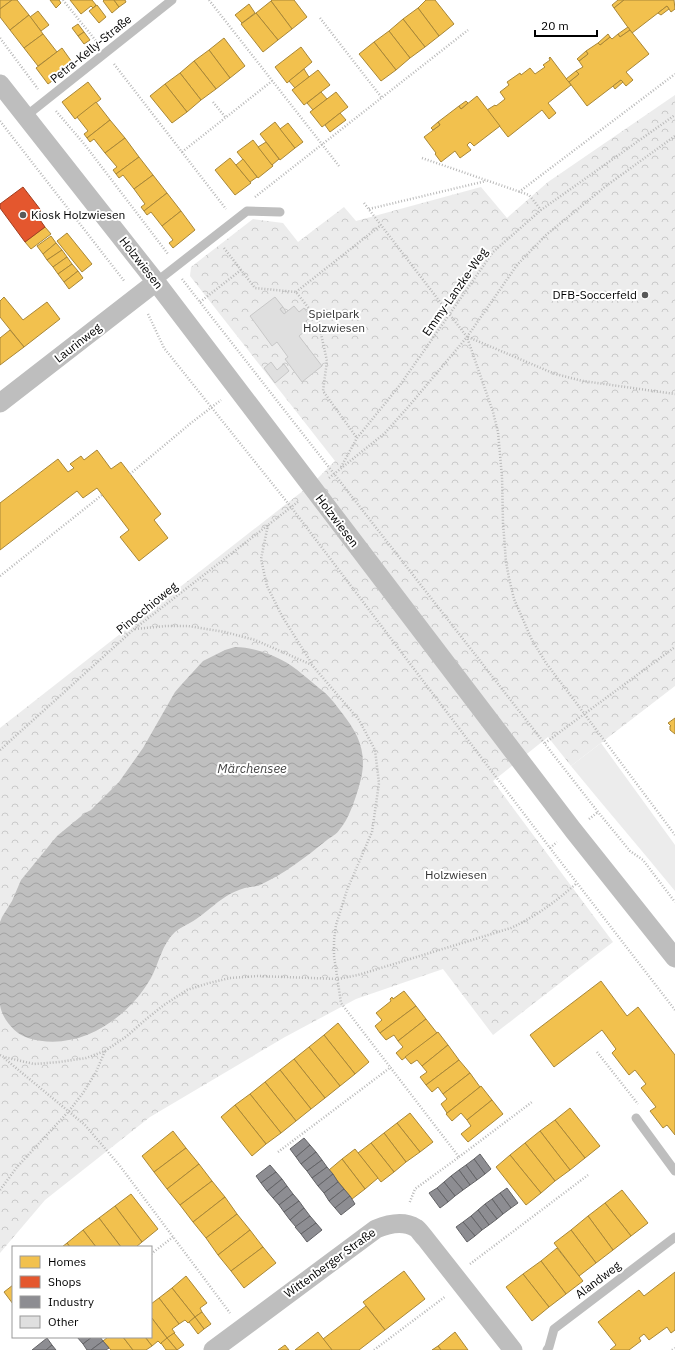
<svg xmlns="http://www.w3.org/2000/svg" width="675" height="1350" viewBox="0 0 675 1350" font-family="'IBM Plex Sans',sans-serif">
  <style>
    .green { fill: #ececec }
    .park { fill: url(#park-crowns) }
    .water { fill: url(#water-waves) }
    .homes { fill: #f2c14e; stroke: #a98737 }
    .shops { fill: #e4572e; stroke: #a03d20 }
    .industry { fill: #8d8d92; stroke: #636366 }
    .building { fill: #dfdfdf; stroke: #c7c7c7 }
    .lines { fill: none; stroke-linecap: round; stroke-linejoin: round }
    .path { stroke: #b9b9b9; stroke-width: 2.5; stroke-dasharray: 1 2; stroke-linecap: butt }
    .service { stroke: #bebebe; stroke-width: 9 }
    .minor { stroke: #bebebe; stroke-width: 19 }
    .poi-dot { fill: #595959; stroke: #fff; stroke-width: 1.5 }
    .labels { text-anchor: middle; stroke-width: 4; stroke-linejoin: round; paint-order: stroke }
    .street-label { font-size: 12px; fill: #000; stroke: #fff }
    .poi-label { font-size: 12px; fill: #000; stroke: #fff; text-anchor: start }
    .park-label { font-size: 12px; fill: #333; stroke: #fff }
    .water-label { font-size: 13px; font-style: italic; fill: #444; stroke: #fff }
  </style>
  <defs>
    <pattern id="park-crowns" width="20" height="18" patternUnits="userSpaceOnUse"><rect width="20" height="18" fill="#ececec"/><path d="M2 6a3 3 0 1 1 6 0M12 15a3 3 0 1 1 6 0" fill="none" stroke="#c9c9c9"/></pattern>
    <pattern id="water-waves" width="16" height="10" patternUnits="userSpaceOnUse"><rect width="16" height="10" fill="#bfbfbf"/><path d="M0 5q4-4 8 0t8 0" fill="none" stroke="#a2a2a2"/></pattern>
  </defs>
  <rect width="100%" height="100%" fill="#fff"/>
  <path class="green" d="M601 743 675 845V891C641 849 605 808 571 766Z"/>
  <polygon class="park" points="675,95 675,686 571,766 548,737 493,781 613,942 493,1035 443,969 356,999 285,1037 150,1117 45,1200 0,1253 0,728 313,483 335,461 190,276 191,267 253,219 283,223 298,242 344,207 356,221 481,187 507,218 548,182"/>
  <path class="water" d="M235 647C257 647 286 659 302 674 310 680 316 686 324 692 331 698 336 705 342 713 357 732 366 749 362 774 359 789 350 818 340 829 337 834 331 837 327 840 306 857 284 874 260 885 256 887 253 886 250 887 243 888 236 891 230 894 219 900 209 910 199 917 192 923 182 926 175 932 162 944 159 963 151 978 127 1020 77 1053 28 1038 15 1034 2 1019 0 1005V922L2 917 12 901 21 880 57 836 85 813 91 810 119 782 143 748 175 692 182 684 203 661 225 650Z"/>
  <g class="homes">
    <polygon points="0,0 12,0 0,9"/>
    <polygon points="12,0 17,0 29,15 10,30 0,17 0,9"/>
    <polygon points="50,0 59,0 61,3 56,8"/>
    <polygon points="70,0 92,0 96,5 93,8 91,6 81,14"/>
    <polygon points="104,0 114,0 119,7 112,13 103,1"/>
    <polygon points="114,0 125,0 126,2 119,7"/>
    <polygon points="272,0 294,0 307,17 292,29 271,1"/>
    <polygon points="426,0 435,0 454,24 439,36 418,8"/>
    <polygon points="618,0 624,0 614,8 612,5"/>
    <polygon points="624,0 674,0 675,9 671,12 667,6 632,33 614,8"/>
    <polygon points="271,1 292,29 278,40 256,13"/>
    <polygon points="249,4 255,13 242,23 235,15"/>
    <polygon points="97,5 106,17 99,23 89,11"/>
    <polygon points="667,6 669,9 661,15 658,13"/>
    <polygon points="418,8 439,36 425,47 403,19"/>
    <polygon points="38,11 49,25 41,31 30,17"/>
    <polygon points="256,13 278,40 263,52 241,24"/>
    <polygon points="29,15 43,34 24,48 10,30"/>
    <polygon points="403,19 425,47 410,58 389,31"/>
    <polygon points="78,24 84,32 78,36 72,28"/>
    <polygon points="628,27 630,30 620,37 618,34"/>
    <polygon points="630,30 649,54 626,72 633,80 626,86 621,80 587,106 569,82 579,74 576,71 583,67 579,61 588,54 586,51 598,43 600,45 610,37 612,39 618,34 620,37"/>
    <polygon points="389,31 410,58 396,70 374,42"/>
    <polygon points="84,32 90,40 84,44 78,36"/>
    <polygon points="43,34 57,52 38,66 24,48"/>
    <polygon points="608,34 610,37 600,45 598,43"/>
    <polygon points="224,38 245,66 230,78 209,50"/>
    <polygon points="374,42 396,70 381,81 359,54"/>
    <polygon points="301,47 312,62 287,83 275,67"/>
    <polygon points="62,48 74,65 48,84 36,68"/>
    <polygon points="209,50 230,78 216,89 194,61"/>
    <polygon points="586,51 588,54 579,61 577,59"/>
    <polygon points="550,57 571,85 548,103 556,113 549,119 542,110 508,137 487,110 495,105 496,106 505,99 500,92 509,85 507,82 520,73 521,75 530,68 535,74 545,67 543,65 550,60 549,58"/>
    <polygon points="194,61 216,89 201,100 180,73"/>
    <polygon points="304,69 309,77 295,88 289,81"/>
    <polygon points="318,70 330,85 304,105 292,90"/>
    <polygon points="576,71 579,74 569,82 566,79"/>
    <polygon points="180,73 201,100 187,112 165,84"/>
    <polygon points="621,80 623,82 615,89 613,86"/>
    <polygon points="88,82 101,99 75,119 62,102"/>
    <polygon points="165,84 187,112 172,123 150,96"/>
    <polygon points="321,92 327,99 313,110 307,103"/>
    <polygon points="336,92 348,107 322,127 310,112"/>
    <polygon points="477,96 500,126 474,146 470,142 467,145 471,150 460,158 455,151 441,162 435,154 436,153 424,137 440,125 438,122 459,106 461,109"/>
    <polygon points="466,101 468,103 461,109 459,106"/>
    <polygon points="96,102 110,120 87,138 84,134 88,131 77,117"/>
    <polygon points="340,113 346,120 330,132 325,125"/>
    <polygon points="110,120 125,138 105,153 94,139 90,142 87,138"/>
    <polygon points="275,122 295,148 280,160 260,134"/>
    <polygon points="438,122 440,125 433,130 431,128"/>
    <polygon points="288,123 303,142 295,148 280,129"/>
    <polygon points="125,138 139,157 116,174 113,170 117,167 105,153"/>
    <polygon points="253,140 273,166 258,178 237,152"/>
    <polygon points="266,142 279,159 272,165 258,147"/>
    <polygon points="139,157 153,175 134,189 123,175 119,178 116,174"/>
    <polygon points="230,158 251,183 235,195 215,170"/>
    <polygon points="243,159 257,177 250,182 236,165"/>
    <polygon points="153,175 167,193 144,211 141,207 145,204 134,189"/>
    <polygon points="167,193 181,211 162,226 151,212 147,215 144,211"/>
    <polygon points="181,211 195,230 173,248 169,243 173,240 162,226"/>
    <polygon points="45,227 51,234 31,249 25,242"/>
    <polygon points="67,233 92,264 82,272 57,241"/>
    <polygon points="51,236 56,243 43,254 37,246"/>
    <polygon points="56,243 62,250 47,260 43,254"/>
    <polygon points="62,250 67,257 53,267 47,260"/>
    <polygon points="67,257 72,264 58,274 53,267"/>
    <polygon points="72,264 78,271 64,282 58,274"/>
    <polygon points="78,271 83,278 69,289 64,282"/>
    <polygon points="4,297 23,320 47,302 60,319 24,347 0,317 0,301"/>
    <polygon points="10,330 24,347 0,365 0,338"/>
    <polygon points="97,450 111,469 121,462 161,514 154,520 168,538 139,561 120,537 129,530 97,488 83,498 77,491 0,550 0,503 58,459 68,472 74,468 70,464 81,456 84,460"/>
    <polygon points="675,718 675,734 670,730 670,726 671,726 668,723"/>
    <polygon points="601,981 627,1016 638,1007 675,1055 675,1135 667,1125 663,1128 650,1111 656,1107 641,1088 646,1084 635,1070 629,1075 612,1053 616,1049 602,1030 554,1067 530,1035"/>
    <polygon points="404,991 416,1006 380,1033 375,1026 382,1020 376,1013 391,1001 390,999 392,997 393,999"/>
    <polygon points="416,1006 426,1019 398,1041 394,1035 386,1040 380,1033"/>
    <polygon points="426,1019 437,1033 402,1060 396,1053 403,1047 398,1041"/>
    <polygon points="338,1023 369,1062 355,1074 324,1035"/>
    <polygon points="438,1032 448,1045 422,1066 417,1060 411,1064 405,1057"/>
    <polygon points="324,1035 355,1074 340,1086 309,1047"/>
    <polygon points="448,1045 459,1060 426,1085 420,1077 427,1072 422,1066"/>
    <polygon points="309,1047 340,1086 325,1098 294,1059"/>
    <polygon points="294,1059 325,1098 311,1109 280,1070"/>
    <polygon points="459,1060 470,1073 443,1094 438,1087 432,1092 426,1085"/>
    <polygon points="280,1070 311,1109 296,1121 265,1082"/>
    <polygon points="470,1073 480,1087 447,1113 441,1104 447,1099 443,1094"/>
    <polygon points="265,1082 296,1121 281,1133 250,1094"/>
    <polygon points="481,1086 492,1100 467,1120 461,1113 452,1121 446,1114"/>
    <polygon points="250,1094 281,1133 266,1144 235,1105"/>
    <polygon points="492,1100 503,1114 468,1142 461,1134 471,1126 467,1120"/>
    <polygon points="235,1105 266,1144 252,1156 221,1117"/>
    <polygon points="570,1108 600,1146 585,1158 555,1120"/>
    <polygon points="410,1113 433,1142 420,1152 397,1123"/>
    <polygon points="555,1120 585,1158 570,1170 540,1131"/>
    <polygon points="397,1123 420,1152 406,1162 384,1133"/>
    <polygon points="173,1131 186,1148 154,1172 142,1156"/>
    <polygon points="540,1131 570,1170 555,1181 525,1143"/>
    <polygon points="384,1133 406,1162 394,1172 371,1143"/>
    <polygon points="371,1143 394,1172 381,1182 358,1153"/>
    <polygon points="525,1143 555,1181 541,1193 510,1155"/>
    <polygon points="186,1148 199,1164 167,1189 154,1172"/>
    <polygon points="355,1149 378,1178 365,1189 342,1159"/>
    <polygon points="510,1155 541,1193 526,1205 496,1167"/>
    <polygon points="342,1159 365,1189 352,1199 329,1170"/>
    <polygon points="199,1164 212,1181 180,1205 167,1189"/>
    <polygon points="212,1181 225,1197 193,1222 180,1205"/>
    <polygon points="622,1190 648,1223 631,1236 605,1203"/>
    <polygon points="131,1194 158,1229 142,1242 115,1206"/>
    <polygon points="225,1197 237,1214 206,1238 193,1222"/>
    <polygon points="605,1203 631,1236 613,1250 588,1216"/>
    <polygon points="115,1206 142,1242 136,1247 121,1247 99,1218"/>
    <polygon points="237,1214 250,1230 218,1255 206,1238"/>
    <polygon points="588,1216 613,1250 596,1263 571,1230"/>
    <polygon points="99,1218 121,1247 96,1247 83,1230"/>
    <polygon points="83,1230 96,1247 70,1247 67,1243"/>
    <polygon points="250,1230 263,1247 231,1271 218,1255"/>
    <polygon points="571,1230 596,1263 579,1276 554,1243"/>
    <polygon points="67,1243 70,1247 62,1247"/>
    <polygon points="263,1247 276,1263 244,1288 231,1271"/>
    <polygon points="557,1248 583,1281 566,1294 541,1261"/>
    <polygon points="541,1261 566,1294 549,1307 523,1274"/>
    <polygon points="404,1271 425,1299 385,1330 363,1302"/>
    <polygon points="675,1272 675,1330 671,1333 667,1327 649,1340 644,1334 639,1338 641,1341 629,1350 610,1350 616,1345 598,1322 639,1290 644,1296"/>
    <polygon points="523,1274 549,1307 532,1321 506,1287"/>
    <polygon points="186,1276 207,1303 200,1308 202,1312 195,1317 172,1288"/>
    <polygon points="13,1285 13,1304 4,1292"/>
    <polygon points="172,1288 195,1317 188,1323 185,1320 179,1324 159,1298"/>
    <polygon points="159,1298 179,1324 172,1329 175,1333 167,1338 151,1317 151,1304"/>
    <polygon points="366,1306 385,1330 359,1350 332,1350 323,1339"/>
    <polygon points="202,1312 211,1324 204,1329 195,1317"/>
    <polygon points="151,1317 167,1338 161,1344 158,1341 152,1346 145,1337 151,1337"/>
    <polygon points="195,1317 204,1329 198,1334 189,1322"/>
    <polygon points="318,1332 332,1350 295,1350"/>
    <polygon points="455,1332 468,1350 441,1350 438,1346"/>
    <polygon points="174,1333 184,1345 177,1350 167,1338"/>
    <polygon points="108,1337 123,1337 133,1350 111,1350 103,1341"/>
    <polygon points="123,1337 145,1337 152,1346 146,1350 133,1350"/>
    <polygon points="167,1338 177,1350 166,1350 161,1343"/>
    <polygon points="285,1345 289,1350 278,1350"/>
    <polygon points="438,1346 441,1350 432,1350"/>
  </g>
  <polygon class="shops" points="23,187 43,213 38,217 45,227 25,242 0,208 0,204"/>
  <g class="industry">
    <polygon points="304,1138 310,1145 296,1157 290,1149"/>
    <polygon points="310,1145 316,1152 301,1164 296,1157"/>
    <polygon points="316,1152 322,1160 307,1171 301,1164"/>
    <polygon points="480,1154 491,1169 485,1174 474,1159"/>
    <polygon points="474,1159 485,1174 477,1180 466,1165"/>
    <polygon points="322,1160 327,1167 312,1178 307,1171"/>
    <polygon points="270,1165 276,1172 261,1183 256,1176"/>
    <polygon points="466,1165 477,1180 470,1185 459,1170"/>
    <polygon points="327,1167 333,1174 318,1186 312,1178"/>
    <polygon points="459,1170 470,1185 463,1190 451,1176"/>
    <polygon points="276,1172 282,1179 267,1191 261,1183"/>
    <polygon points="333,1174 338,1182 324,1193 318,1186"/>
    <polygon points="451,1176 463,1190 455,1196 444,1182"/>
    <polygon points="282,1179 287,1186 273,1198 267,1191"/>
    <polygon points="338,1182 344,1189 329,1201 324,1193"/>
    <polygon points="444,1182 455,1196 448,1202 437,1188"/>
    <polygon points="287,1186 293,1194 279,1205 273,1198"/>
    <polygon points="437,1188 448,1202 440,1208 429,1193"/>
    <polygon points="507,1188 518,1203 511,1208 500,1193"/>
    <polygon points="344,1189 350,1196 335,1208 329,1201"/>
    <polygon points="500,1193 511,1208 503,1214 492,1199"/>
    <polygon points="293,1194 299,1201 284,1212 279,1205"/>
    <polygon points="350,1196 355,1204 341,1215 335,1208"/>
    <polygon points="492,1199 503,1214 497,1219 485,1204"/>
    <polygon points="299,1201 304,1208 290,1220 284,1212"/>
    <polygon points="485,1204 497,1219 489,1225 478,1210"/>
    <polygon points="304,1208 310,1216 296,1227 290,1220"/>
    <polygon points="478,1210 489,1225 482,1230 471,1216"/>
    <polygon points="310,1216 316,1223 301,1234 295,1227"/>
    <polygon points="471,1216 482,1230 475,1236 463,1222"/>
    <polygon points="463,1222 475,1236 467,1242 456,1227"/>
    <polygon points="316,1223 322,1230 307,1242 301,1234"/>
    <polygon points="77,1337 92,1337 83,1344"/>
    <polygon points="92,1337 100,1337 103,1341 91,1350 87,1350 83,1344"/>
    <polygon points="47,1338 52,1345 46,1350 32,1350"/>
    <polygon points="103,1341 109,1348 106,1350 91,1350"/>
    <polygon points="52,1345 56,1350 46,1350"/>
  </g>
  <g class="building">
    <polygon points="275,297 283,307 280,309 284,314 294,306 299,312 304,308 311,317 306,321 310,327 299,336 322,366 302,382 285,359 288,357 277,342 272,346 250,316"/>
    <polygon points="283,307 286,312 284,314 280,309"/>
    <polygon points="271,362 277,370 284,364 289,371 275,383 264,368"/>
  </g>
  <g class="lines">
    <g class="path">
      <polyline points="63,0 96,41"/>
      <polyline points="209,0 339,166"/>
      <polyline points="320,18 382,98"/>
      <polyline points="0,38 38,89"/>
      <polyline points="114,64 226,209"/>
      <polyline points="213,102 226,118"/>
      <polyline points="56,111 85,145 168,254"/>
      <polyline points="0,121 125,282"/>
      <polyline points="182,152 272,81"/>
      <polyline points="422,158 529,195 541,210"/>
      <polyline points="519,192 675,74"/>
      <polyline points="255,197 468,30"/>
      <polyline points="364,203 467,337 493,412 498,432 502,477 503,523 506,562 509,578 514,599 532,640 546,663 574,700 675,835"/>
      <polyline points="369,209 486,181"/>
      <polyline points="224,248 255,288 296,292 318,320 327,361 323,391 357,438"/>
      <polyline points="182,279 598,812 630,851 643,860 675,902"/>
      <polyline points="296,292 381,225"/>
      <polyline points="200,302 241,270"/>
      <polyline points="148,314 164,348 291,507 550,848 675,1010"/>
      <polyline points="468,337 555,374 583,381 675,394"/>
      <polyline points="341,467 357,438 400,385 493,252 541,210 675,115"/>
      <polyline points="130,474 191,423 221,400"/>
      <polyline points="329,478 385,433 409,406 467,337 517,265 546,235 606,186 675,136"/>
      <polyline points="268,525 261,559 267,586 282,616 312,664"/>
      <polyline points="0,576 102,495"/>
      <polyline points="135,629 166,626 188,626 225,632 255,640 312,665 359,720 375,750 379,783 372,832 347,890 336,925 334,940 334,956 341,1003 459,1157 415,1189 409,1204"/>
      <polyline points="545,743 675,647"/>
      <polyline points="0,750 133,630 299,501"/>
      <polyline points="589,819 598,812"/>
      <polyline points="550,848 557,842"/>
      <polyline points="597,1052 638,1104"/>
      <path d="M0 1055 4 1057 34 1064 59 1062 86 1058 105 1051 127 1036 145 1020 164 1005 187 990 209 983 230 978 258 976 338 979 358 975 511 928C538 915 555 902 577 883"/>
      <polyline points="4,1058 85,1125 120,1166 230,1313"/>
      <polyline points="278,1152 391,1067"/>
      <polyline points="459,1157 532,1102"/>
      <polyline points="0,1190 17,1167 69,1111 83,1093 96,1072 105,1051"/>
      <polyline points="151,1254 173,1237"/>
      <polyline points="470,1264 588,1175"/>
      <polyline points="374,1350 446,1296"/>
      <polyline points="672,1350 675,1348"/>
    </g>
    <g class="service">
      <polyline points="26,116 172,0"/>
      <polyline points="156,282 247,211 280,212"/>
      <polyline points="636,1118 675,1171"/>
      <polyline points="547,1350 549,1347 554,1329 675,1237"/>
    </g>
    <g class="minor">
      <polyline points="0,84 156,282 573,830 675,958"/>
      <polyline points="0,403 156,282"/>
      <path d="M213 1350 376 1229C388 1224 403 1220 416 1228 419 1230 422 1235 425 1238L513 1350"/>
    </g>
  </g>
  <g class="poi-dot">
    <circle cx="23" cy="215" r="4"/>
    <circle cx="645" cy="295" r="4"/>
  </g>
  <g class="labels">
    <g class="street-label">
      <text transform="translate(91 49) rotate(-39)" y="4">Petra-Kelly-Straße</text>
      <text transform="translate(141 263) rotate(52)" y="4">Holzwiesen</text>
      <text transform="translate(455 292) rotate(-55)" y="4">Emmy-Lanzke-Weg</text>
      <text transform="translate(78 343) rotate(-38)" y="4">Laurinweg</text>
      <text transform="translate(337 521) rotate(53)" y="4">Holzwiesen</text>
      <text transform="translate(147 608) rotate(-39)" y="4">Pinocchioweg</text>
      <text transform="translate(330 1263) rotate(-36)" y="4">Wittenberger Straße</text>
      <text transform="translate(598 1280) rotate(-37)" y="4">Alandweg</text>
    </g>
    <g class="poi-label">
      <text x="31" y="219">Kiosk Holzwiesen</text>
      <text x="637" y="299" text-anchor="end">DFB-Soccerfeld</text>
    </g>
    <g class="park-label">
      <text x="334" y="318">Spielpark<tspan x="334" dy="14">Holzwiesen</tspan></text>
      <text x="456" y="879">Holzwiesen</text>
    </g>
    <g class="water-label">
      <text x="252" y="773">Märchensee</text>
    </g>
  </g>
  <rect x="12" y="1246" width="140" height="92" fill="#ffffff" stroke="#999999"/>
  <rect x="20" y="1256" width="20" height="12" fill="#f2c14e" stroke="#999999"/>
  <text x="48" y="1266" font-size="12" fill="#000000">Homes</text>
  <rect x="20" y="1276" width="20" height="12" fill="#e4572e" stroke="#999999"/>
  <text x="48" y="1286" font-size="12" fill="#000000">Shops</text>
  <rect x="20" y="1296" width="20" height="12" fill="#8d8d92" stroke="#999999"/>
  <text x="48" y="1306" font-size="12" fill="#000000">Industry</text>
  <rect x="20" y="1316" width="20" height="12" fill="#dfdfdf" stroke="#999999"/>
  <text x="48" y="1326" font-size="12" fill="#000000">Other</text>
  <path d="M535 30v6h62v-6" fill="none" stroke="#000000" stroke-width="2"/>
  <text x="541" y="30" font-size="12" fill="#000000" stroke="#ffffff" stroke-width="3" paint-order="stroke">20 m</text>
</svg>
